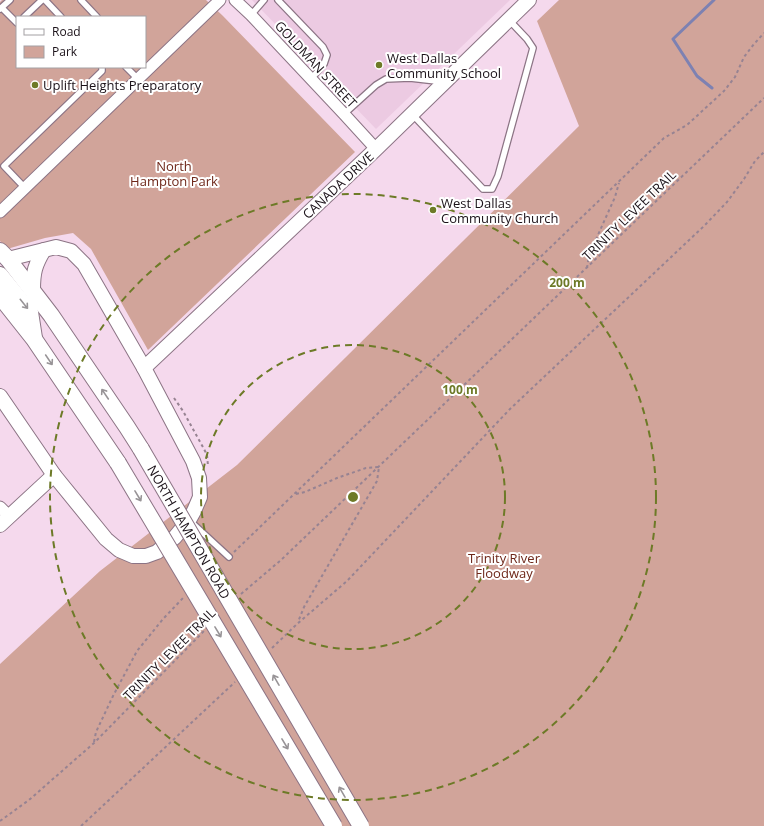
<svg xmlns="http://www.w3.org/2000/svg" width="764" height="826" viewBox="0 0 764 826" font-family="'Open Sans',sans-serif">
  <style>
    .built { fill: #eccae2 }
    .green { fill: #d1a49a; fill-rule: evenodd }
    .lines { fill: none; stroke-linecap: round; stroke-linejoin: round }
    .stream { stroke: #7d81b2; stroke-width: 3 }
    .service-casing { stroke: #8c7485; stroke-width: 8 }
    .minor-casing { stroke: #8c7485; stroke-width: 13 }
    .tertiary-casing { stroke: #8c7485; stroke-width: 16 }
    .secondary-casing { stroke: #8c7485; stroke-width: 18 }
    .path { stroke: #978392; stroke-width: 2; stroke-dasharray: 3 3; stroke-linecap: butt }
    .service { stroke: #fff; stroke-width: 5.5 }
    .minor { stroke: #fff; stroke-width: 11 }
    .tertiary { stroke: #fff; stroke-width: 14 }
    .secondary { stroke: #fff; stroke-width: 16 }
    .secondary-bridge-casing { stroke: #8c7485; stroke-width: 18; stroke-linecap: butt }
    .secondary-bridge { stroke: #fff; stroke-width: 16 }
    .oneway { stroke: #989497 }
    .ring { fill: none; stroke: #6d7a27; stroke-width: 2; stroke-dasharray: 7 5 }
    .poi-dot { fill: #6d7a27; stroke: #fff; stroke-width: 1.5 }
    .labels { text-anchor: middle; stroke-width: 4; stroke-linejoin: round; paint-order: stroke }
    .poi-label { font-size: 13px; fill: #1a1118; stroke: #fff; text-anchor: start }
    .street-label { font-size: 13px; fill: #1a1118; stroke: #fff }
    .park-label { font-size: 13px; fill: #6e2719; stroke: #fff }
    .centre { fill: #6d7a27; stroke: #fff; stroke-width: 2 }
    .ring-label { font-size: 12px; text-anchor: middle; font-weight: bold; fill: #6d7a27; stroke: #fff; stroke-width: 4; stroke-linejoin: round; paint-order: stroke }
  </style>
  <rect width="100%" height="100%" fill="#f5d9ed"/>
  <polygon class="built" points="252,0 510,0 376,129"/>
  <g class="green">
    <path d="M2 0H206L223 16 355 152 148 350 91 249 73 233 45 238 7 249 0 241V2ZM17 17H145V67H17Z"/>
    <polygon points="559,0 764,0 764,826 0,826 0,664 100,571 237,465 579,126 537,21"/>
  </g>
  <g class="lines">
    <polyline class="stream" points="712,88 697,76 673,39 714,0"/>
    <defs>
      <g id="service">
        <polyline points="45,0 61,17"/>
        <polyline points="81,0 97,17"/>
        <polyline points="278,0 323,47 327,55 324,64 311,79"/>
        <polyline points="2,8 17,23"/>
        <polyline points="0,9 10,0"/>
        <polyline points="251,15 264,0"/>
        <polyline points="24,17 42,0"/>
        <polyline points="126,67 138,79"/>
        <polyline points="344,114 376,85 386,79 410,78 436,81 443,84"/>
        <polyline points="412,114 483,189 492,189 498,176 533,48 527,39 509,20"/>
        <polyline points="25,188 4,166 102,71 102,67"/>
        <polyline points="190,521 229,557"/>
      </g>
      <g id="minor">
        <polyline points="235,0 251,15 344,114 376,149"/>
        <polyline points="0,212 220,0"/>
        <polyline points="0,507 9,516"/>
      </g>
      <g id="tertiary">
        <path d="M33 290C33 272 35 265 44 250"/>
        <polyline points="144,368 376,149 529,0"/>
        <polyline points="0,396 54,475 106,539 119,550 133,556 146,556 157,552 175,537 189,520 194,511 200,497 199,478 193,461 144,368 84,264 71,251 56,247 8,259"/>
        <polyline points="0,525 54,475"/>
      </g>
      <g id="secondary">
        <polyline points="0,251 8,259 51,315 127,427 141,449"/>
        <polyline points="0,275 30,312 34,338"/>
        <polyline points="0,296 34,339 118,463"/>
      </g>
    </defs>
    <use href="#service" class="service-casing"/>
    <use href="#minor" class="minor-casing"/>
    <use href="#tertiary" class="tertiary-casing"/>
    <use href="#secondary" class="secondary-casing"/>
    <g class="path">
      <polyline points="587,268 589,255 615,197 619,183"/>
      <polyline points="174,398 183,411 204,449 207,455 208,466"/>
      <polyline points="296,494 305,492 337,478 366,468 379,467 377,481 304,607 298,622"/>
      <polyline points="234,552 664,138 687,125 724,91 735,77 744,57 754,44 764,33"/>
      <polyline points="241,594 281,560 764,98"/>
      <polyline points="272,648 297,624 347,581 510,409 704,226 727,202 744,179 755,161 764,152"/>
      <polyline points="94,742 96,732 113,696 137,651 163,619 183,598"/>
      <polyline points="0,821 29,800 94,743 204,631"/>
      <polyline points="81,826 94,814 235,682"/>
    </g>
    <use href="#service" class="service"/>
    <use href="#minor" class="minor"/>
    <use href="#tertiary" class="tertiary"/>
    <use href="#secondary" class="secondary"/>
    <defs>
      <g id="secondary-bridge">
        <polyline points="141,449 361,826"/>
        <polyline points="118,463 334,826"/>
      </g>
    </defs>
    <use href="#secondary-bridge" class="secondary-bridge-casing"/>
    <use href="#secondary-bridge" class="secondary-bridge"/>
  </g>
  <defs><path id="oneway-shaft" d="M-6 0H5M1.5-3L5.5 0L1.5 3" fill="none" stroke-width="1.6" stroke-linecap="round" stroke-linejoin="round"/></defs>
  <g class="oneway">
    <use href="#oneway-shaft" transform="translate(24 304) rotate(51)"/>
    <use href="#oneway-shaft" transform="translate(49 360) rotate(56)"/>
    <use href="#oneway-shaft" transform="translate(105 394) rotate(-124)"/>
    <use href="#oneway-shaft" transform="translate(138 496) rotate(59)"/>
    <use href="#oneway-shaft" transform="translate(218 632) rotate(59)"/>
    <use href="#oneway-shaft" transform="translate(276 680) rotate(-120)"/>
    <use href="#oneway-shaft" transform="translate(285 744) rotate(59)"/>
    <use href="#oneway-shaft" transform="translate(342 792) rotate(-120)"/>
  </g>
  <g class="ring">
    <circle cx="353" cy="497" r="152"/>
    <circle cx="353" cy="497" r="303"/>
  </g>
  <g class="poi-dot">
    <circle cx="379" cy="65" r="4"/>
    <circle cx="35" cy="85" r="4"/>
    <circle cx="433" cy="210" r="4"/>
  </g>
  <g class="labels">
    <g class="poi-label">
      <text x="387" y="63">West Dallas<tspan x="387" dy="15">Community School</tspan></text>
      <text x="43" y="90">Uplift Heights Preparatory</text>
      <text x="441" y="208">West Dallas<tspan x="441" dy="15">Community Church</tspan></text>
    </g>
    <g class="street-label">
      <text transform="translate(316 64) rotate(47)" y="5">GOLDMAN STREET</text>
      <text transform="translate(338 185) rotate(-43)" y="5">CANADA DRIVE</text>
      <text transform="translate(629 215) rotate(-44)" y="5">TRINITY LEVEE TRAIL</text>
      <text transform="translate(189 532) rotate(60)" y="5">NORTH HAMPTON ROAD</text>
      <text transform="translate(169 654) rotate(-45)" y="5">TRINITY LEVEE TRAIL</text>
    </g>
    <g class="park-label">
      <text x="174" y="171">North<tspan x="174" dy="15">Hampton Park</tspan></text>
      <text x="504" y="563">Trinity River<tspan x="504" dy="15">Floodway</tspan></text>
    </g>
  </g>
  <circle cx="353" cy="497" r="6" class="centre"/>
  <g class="ring-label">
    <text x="567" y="287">200 m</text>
    <text x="460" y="394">100 m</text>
  </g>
  <rect x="16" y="16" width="130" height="52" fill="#ffffff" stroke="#a3a0a3"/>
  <rect x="24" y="29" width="20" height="6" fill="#ffffff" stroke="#a3a0a3"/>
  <text x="52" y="36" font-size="12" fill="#1a1118">Road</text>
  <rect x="24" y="46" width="20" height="12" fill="#d1a49a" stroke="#a3a0a3"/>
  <text x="52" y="56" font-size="12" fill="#1a1118">Park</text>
</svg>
